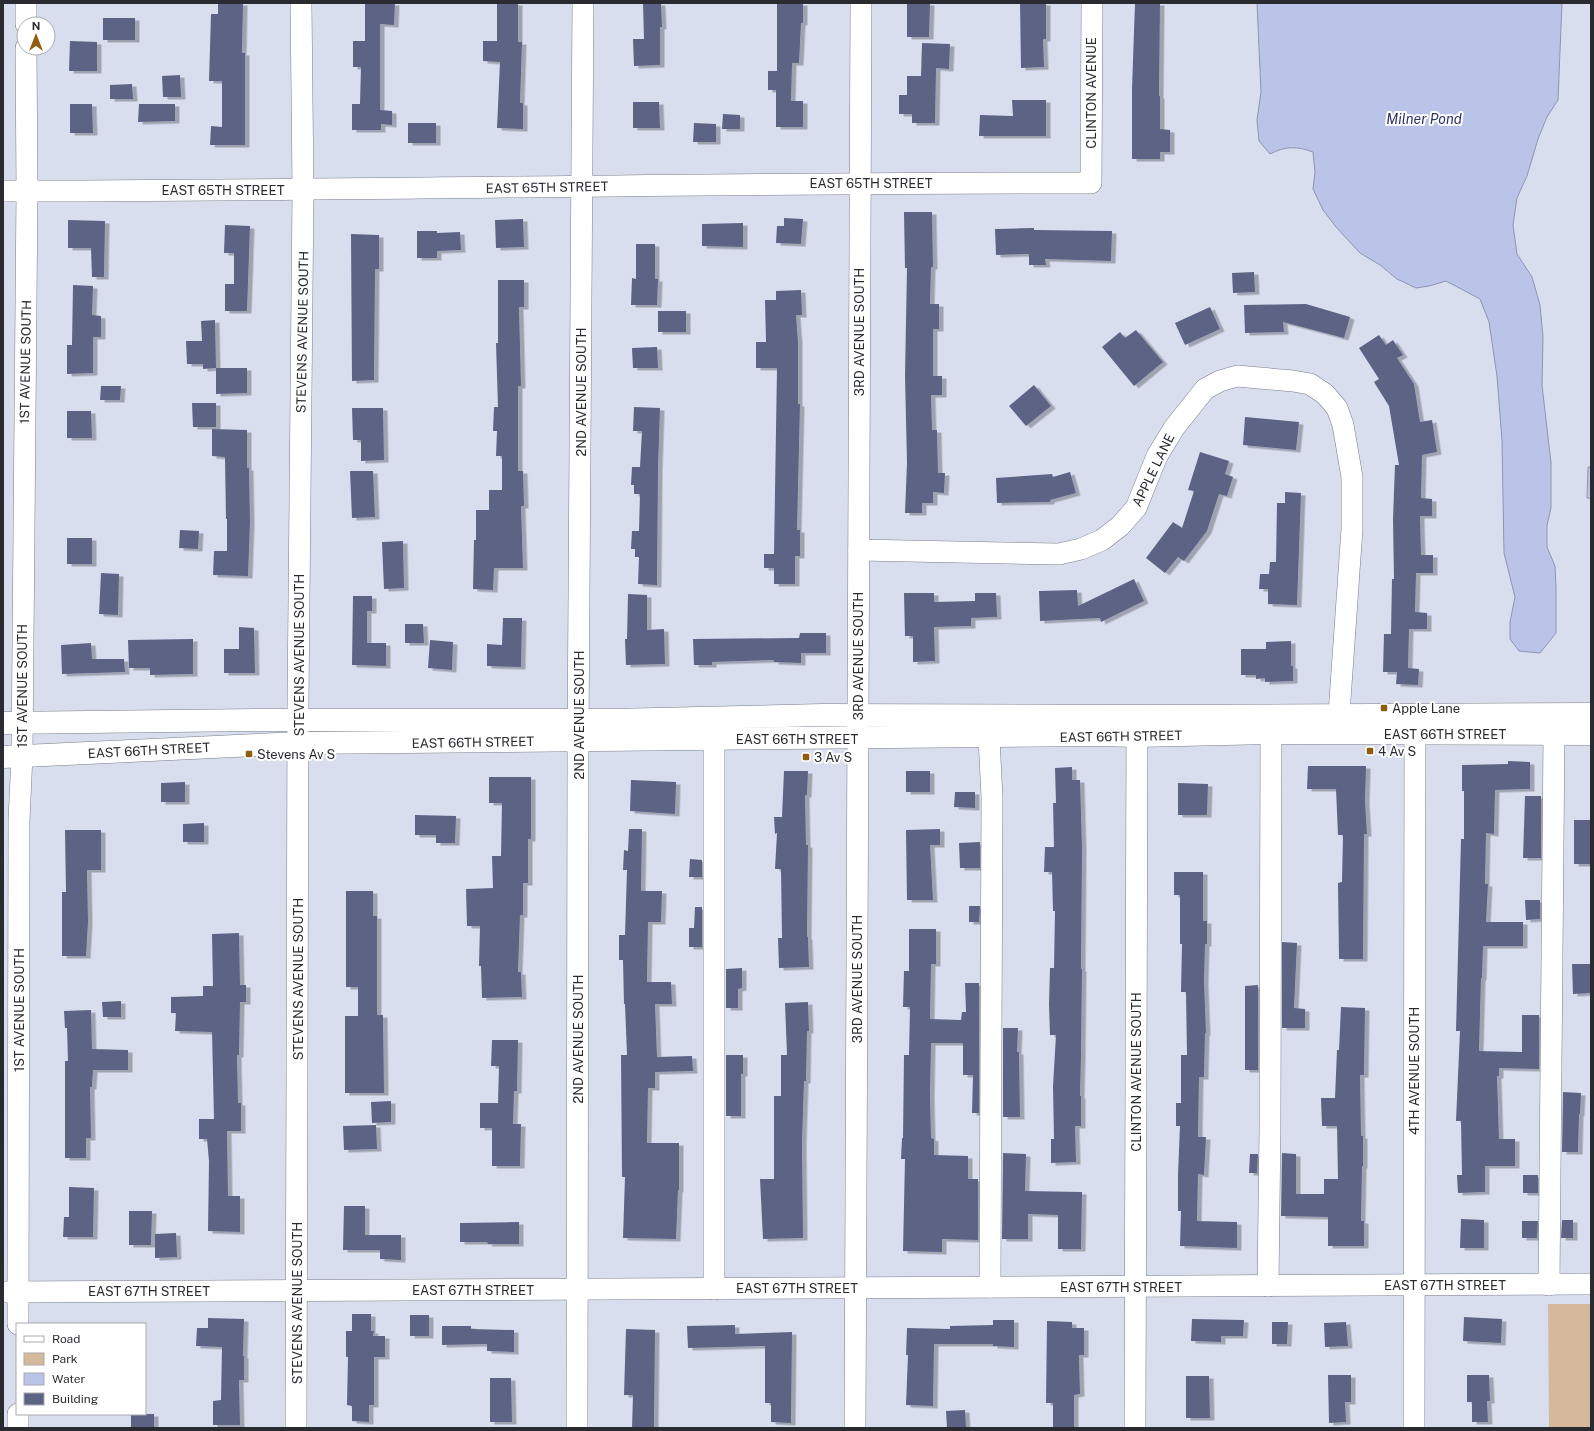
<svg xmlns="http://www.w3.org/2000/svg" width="1594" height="1431" viewBox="0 0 1594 1431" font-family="'Public Sans',sans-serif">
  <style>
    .green { fill: #d4b99a }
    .water { fill: #bac3e8; stroke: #8e95b1 }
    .building { fill: #5c6385; filter: url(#shadow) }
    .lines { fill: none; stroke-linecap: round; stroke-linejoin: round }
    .minor-casing { stroke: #797c8c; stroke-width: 22 }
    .major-casing { stroke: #797c8c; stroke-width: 23 }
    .minor { stroke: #fff; stroke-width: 21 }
    .major { stroke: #fff; stroke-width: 22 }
    .poi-dot { fill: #905c0d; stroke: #fff; stroke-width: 1.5 }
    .labels { text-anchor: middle; stroke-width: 4; stroke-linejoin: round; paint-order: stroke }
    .street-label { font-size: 13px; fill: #292b31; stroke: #fff }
    .poi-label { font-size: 13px; fill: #292b31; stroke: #fff; text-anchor: start }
    .water-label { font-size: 14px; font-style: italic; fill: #2c3363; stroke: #fff }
  </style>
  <defs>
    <filter id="shadow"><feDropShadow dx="4.5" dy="2.5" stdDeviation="0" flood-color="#0004"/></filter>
  </defs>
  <rect width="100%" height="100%" fill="#d9deef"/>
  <polygon class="green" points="1548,1304 1591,1304 1591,1428 1549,1428"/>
  <g class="water">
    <path d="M1257 3H1562L1558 100 1547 117 1538 139 1527 176 1517 198 1513 225 1517 254 1532 277 1540 305 1543 337 1542 385 1551 463V508L1547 525V547L1555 566 1556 588V633L1540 653 1519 651 1510 639V622L1515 597 1504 553 1502 441 1497 376 1489 322 1480 299 1446 281 1429 286 1416 288 1397 279 1380 265 1360 253 1336 227 1323 210 1313 189 1315 172 1313 152C1297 146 1285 146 1270 154L1259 141 1257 120 1261 92Z"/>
    <polygon points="1588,467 1591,467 1591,498 1587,498"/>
  </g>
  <g class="building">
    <polygon points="218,3 243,3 242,53 245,53 245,145 210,145 211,126 222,127 222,81 209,81 211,14 218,14"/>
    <polygon points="365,3 395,3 394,25 380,24 380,110 392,111 392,125 381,124 381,130 352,130 352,104 360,104 361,67 353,67 353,41 365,41"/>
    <polygon points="497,3 518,3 518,42 522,42 520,103 523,103 523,129 497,128 500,62 483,61 483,41 497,41"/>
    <polygon points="643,3 661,3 662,27 660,27 660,65 634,66 633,39 644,39"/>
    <polygon points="777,3 803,3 803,23 801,23 799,63 792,63 791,101 803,101 803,127 776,127 776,90 768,90 768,71 777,71"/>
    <polygon points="907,3 930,3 929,37 907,37"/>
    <polygon points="1020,3 1046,3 1046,39 1043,39 1044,67 1021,68"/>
    <polygon points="1135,3 1160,3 1159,96 1160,96 1160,129 1170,130 1170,152 1160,152 1160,159 1132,159 1132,89"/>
    <rect x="103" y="18" width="32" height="22"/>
    <polygon points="70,41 97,42 97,71 69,71"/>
    <polygon points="922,43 950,44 949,69 936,68 935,123 912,123 912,114 899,114 899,95 907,95 907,76 921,76"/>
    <polygon points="180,75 181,97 163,97 162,76"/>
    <polygon points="132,84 133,99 110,99 110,85"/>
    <polygon points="1012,100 1046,100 1046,136 979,136 980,115 1013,116"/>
    <polygon points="633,102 659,102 660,128 633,128"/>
    <polygon points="70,104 92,104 93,133 70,133"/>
    <polygon points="139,104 175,104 175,121 138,122"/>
    <polygon points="723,114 740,115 740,129 722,129"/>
    <rect x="408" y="123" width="28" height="20"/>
    <polygon points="694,123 716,124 716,142 693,142"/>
    <polygon points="904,212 932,212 933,267 931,267 930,304 939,304 939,329 933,329 933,376 942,376 942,395 931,395 932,430 937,430 938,473 945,473 944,493 933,492 933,503 922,503 922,513 905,513 907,463 905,376 907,268 905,268"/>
    <polygon points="784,218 803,219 801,244 776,243 777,226 784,226"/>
    <polygon points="523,219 524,247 496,248 495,220"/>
    <polygon points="68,220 105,221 104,277 92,277 91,248 68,248"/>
    <polygon points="743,223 743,247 702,246 702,224"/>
    <polygon points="225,225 250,226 247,311 225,311 225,284 234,284 234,253 224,253"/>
    <polygon points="1034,228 1034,230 1112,231 1111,261 1045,259 1046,265 1029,265 1029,254 996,255 995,229"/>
    <polygon points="417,231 437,231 437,233 460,232 461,250 437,251 437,258 417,258"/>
    <polygon points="351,234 379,235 379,269 375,269 374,380 352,381"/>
    <polygon points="636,244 655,244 655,279 658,279 657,305 631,305 632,278 636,279"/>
    <polygon points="1254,272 1255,292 1233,293 1232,273"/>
    <polygon points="498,280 524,280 524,307 519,307 521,386 518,386 518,471 523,471 524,506 521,506 523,568 494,568 493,590 473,589 474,540 476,540 476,510 489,510 489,490 502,490 502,456 496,456 497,431 493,431 494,407 498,407 496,343 498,343"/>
    <polygon points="73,285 93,286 92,315 101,316 101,337 93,337 93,373 67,374 67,345 72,345"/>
    <polygon points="801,290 802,315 796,315 798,342 798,404 800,404 797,530 800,530 800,556 795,556 795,584 774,584 774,568 764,568 764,554 774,554 777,368 756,368 756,342 766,342 765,300 776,300 776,291"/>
    <polygon points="1306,304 1350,317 1344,338 1283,322 1284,332 1245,333 1244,305"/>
    <polygon points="1210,307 1220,329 1185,345 1175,323"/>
    <rect x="658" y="311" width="28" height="21"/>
    <polygon points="215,320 216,368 247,368 247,393 216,394 216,368 203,369 203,364 187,364 186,341 202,341 201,321"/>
    <polygon points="1136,330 1163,362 1134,386 1102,347 1120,332 1125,338"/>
    <polygon points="1379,335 1386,345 1393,340 1403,355 1397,358 1414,384 1420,422 1432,420 1437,452 1422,455 1421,498 1432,499 1432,516 1420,516 1421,555 1433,555 1433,573 1416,573 1415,612 1427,613 1427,629 1409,629 1408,668 1419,669 1418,685 1396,684 1397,672 1383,672 1384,634 1391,634 1392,579 1394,579 1393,519 1395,465 1399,465 1389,406 1374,382 1379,379 1359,348"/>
    <polygon points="657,347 658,368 633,368 632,348"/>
    <polygon points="1034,385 1051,406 1026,426 1009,406"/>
    <polygon points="101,386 121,386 120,400 100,400"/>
    <polygon points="192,403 216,403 216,427 193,427"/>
    <polygon points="634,407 660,408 658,468 657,585 638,584 639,557 635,557 635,549 631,549 632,531 639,531 640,494 634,494 634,485 631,485 632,467 640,467 642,431 633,431"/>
    <polygon points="352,408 383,408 384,460 361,461 361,440 353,440"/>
    <polygon points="67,411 91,411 92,438 67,438"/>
    <polygon points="1245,417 1299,422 1296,450 1243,445"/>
    <polygon points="212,429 247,430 247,468 249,468 250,522 248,576 213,575 214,551 227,551 227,519 226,519 225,457 212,456"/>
    <polygon points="1200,452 1229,461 1225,474 1233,477 1227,496 1219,494 1207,531 1184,561 1178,557 1165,573 1146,558 1173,522 1182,528 1194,491 1188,490"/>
    <polygon points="350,471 373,471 375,517 352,518"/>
    <polygon points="1070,472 1076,493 1050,500 1050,502 997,503 996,478 1052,474 1053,477"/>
    <polygon points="1285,492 1301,493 1297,605 1268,604 1268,589 1259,589 1260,574 1269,574 1270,562 1276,562 1277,503 1285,503"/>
    <polygon points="180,530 199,531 198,549 179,548"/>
    <rect x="67" y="538" width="25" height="26"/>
    <polygon points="403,541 404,588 384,589 382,542"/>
    <polygon points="101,573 119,574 118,615 99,614"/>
    <polygon points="1134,579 1144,601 1101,622 1100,618 1040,621 1039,591 1077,590 1078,606"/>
    <polygon points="904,593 934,593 934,602 975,601 975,593 996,593 997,617 971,618 971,626 934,627 935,661 913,662 913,636 905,636"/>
    <polygon points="628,594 647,595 647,630 664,629 665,664 626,665 625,639 627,639"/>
    <polygon points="353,596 372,596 372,611 367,611 367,643 386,643 386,666 352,665"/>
    <polygon points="503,618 522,618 521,667 487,666 487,644 502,645"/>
    <polygon points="405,624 423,624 424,643 405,643"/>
    <polygon points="239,627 254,628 255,673 224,673 224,649 239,649"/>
    <polygon points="800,633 826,633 826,653 801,653 801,663 774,662 774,660 712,662 712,665 694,665 693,639 799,638"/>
    <polygon points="193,639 193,674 150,675 150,668 129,668 128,640"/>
    <polygon points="430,640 453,642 452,670 428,668"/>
    <polygon points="1291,641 1291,666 1293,666 1293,681 1265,682 1265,678 1256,679 1256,675 1241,675 1241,649 1266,649 1266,642"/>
    <polygon points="91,643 92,659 124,659 125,672 62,674 61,645"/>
    <polygon points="1508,761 1530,762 1530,789 1495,790 1494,834 1486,833 1485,884 1488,884 1486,922 1523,922 1523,946 1483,946 1482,978 1481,978 1479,1051 1522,1052 1522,1015 1539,1015 1539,1069 1499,1068 1499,1076 1497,1076 1499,1139 1515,1139 1515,1166 1485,1166 1485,1192 1458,1193 1457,1175 1462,1175 1461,1121 1456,1121 1460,1031 1456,1031 1461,839 1464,839 1464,791 1462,791 1462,765 1508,764"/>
    <polygon points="1308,766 1366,766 1365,801 1367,834 1364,834 1363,959 1339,959 1338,883 1342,882 1343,835 1338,835 1336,789 1307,789"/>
    <polygon points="1072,767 1072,780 1080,780 1082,848 1081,969 1082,969 1081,1055 1080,1096 1081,1096 1081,1126 1075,1126 1076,1162 1051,1163 1051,1139 1054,1139 1053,1086 1056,1035 1050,1035 1049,1004 1050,968 1054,968 1055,911 1053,911 1052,872 1044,872 1045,847 1054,847 1053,803 1056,803 1055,768"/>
    <polygon points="784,771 808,771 807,795 805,795 806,845 808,845 807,937 808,937 809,967 779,968 778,938 782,938 781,869 775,869 777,833 775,834 774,817 782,817"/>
    <rect x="906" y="771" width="24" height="21"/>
    <polygon points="489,777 531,777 531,839 528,839 528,883 523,883 523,915 520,915 518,972 521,972 522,997 482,998 481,966 479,966 480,926 467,926 466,889 493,888 492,856 501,856 502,803 489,803"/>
    <polygon points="631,780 676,782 675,814 630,811"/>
    <polygon points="185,782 185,802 161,802 161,783"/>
    <polygon points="1178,783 1208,784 1207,815 1178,815"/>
    <polygon points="955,792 975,792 975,808 954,807"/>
    <polygon points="1525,796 1541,796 1541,858 1523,858"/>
    <polygon points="415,815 456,816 455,843 436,843 436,835 415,835"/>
    <rect x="1574" y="820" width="17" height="44"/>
    <polygon points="204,823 204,842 183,842 183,824"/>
    <polygon points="629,829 642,829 641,891 662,891 661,922 648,922 647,982 671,982 672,1004 655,1004 657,1057 692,1056 693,1071 655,1072 655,1088 648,1088 647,1143 679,1143 679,1190 678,1190 676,1239 623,1238 625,1177 622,1177 621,1055 627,1055 625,1004 624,1004 623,960 619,960 619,935 625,935 627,870 623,870 624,850 628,851"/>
    <polygon points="940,829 940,845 930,845 933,900 907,900 906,830"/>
    <polygon points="65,830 101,830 101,870 87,870 88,922 86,956 62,956 62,892 66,892"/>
    <polygon points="980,842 980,868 960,868 959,843"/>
    <polygon points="690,859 702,860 702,877 689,877"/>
    <polygon points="1174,872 1203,872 1203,921 1207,921 1207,944 1205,944 1204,982 1206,1033 1205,1033 1204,1077 1199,1077 1198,1137 1206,1137 1204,1175 1198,1174 1197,1221 1237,1222 1237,1248 1180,1246 1181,1211 1178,1211 1178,1174 1180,1126 1176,1126 1176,1103 1181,1103 1181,1055 1187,1055 1186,992 1181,992 1182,944 1180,944 1180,895 1174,895"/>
    <polygon points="346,891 373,891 373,916 377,916 377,1015 383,1015 384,1093 345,1093 345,1016 358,1016 358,987 346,987"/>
    <polygon points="1525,900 1540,900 1540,919 1526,920"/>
    <polygon points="969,906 980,906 979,922 969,922"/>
    <polygon points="695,907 702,907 702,947 689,947 689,928 694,928"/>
    <polygon points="909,929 936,929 936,964 931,964 930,1019 961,1020 962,1012 966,1012 965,983 979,983 979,1113 972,1113 973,1075 963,1075 963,1043 931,1043 930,1095 931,1138 934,1139 934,1155 968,1156 968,1179 978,1179 978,1240 942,1239 942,1252 903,1251 905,1159 901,1159 902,1138 903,1138 904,1055 909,1055 910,1007 903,1007 904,971 909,971"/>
    <polygon points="239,933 240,985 246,985 246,1002 240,1002 239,1055 237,1055 238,1103 241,1103 241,1131 227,1131 228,1196 240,1196 240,1232 208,1231 209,1161 207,1139 199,1139 199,1119 214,1119 212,1032 175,1031 176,1013 171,1013 171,997 203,996 203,986 213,986 212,934"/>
    <polygon points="1282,942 1297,943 1294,1008 1305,1009 1305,1028 1282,1028"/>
    <polygon points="1572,964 1591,964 1591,993 1573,994"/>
    <polygon points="742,968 742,988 738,989 738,1008 726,1008 726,969"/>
    <polygon points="1258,985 1258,1070 1245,1070 1245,986"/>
    <polygon points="121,1001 121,1017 103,1017 102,1002"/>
    <polygon points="808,1002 809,1031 807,1031 806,1081 804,1081 802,1143 803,1238 763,1239 760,1179 774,1179 774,1096 781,1096 781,1055 787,1055 785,1003"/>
    <polygon points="1341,1007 1365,1008 1364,1075 1360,1075 1361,1136 1363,1136 1363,1166 1362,1166 1361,1221 1364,1221 1364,1246 1328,1246 1328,1217 1281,1216 1282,1153 1296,1154 1296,1194 1324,1194 1324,1179 1338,1179 1337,1126 1322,1126 1321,1098 1335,1098 1337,1050 1339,1050"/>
    <polygon points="91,1010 92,1049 128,1050 128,1070 93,1070 92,1087 90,1087 91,1138 86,1138 86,1158 65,1158 65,1061 68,1061 67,1028 65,1028 64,1011"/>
    <polygon points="1003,1028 1018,1028 1017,1052 1019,1052 1020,1117 1003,1117"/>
    <polygon points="492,1040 518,1040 517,1091 514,1091 513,1124 521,1124 520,1166 492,1166 492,1128 480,1128 480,1103 498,1103 499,1066 491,1066"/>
    <polygon points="726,1055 743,1055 743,1074 741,1074 741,1116 726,1116"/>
    <polygon points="1563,1092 1581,1093 1580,1114 1579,1114 1578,1152 1562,1152"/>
    <polygon points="391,1101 391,1122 372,1123 371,1102"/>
    <polygon points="376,1125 377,1149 344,1150 343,1126"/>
    <polygon points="1003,1153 1026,1154 1025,1191 1082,1192 1081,1249 1058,1249 1058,1215 1028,1214 1028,1239 1002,1239"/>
    <polygon points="1250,1154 1258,1154 1257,1173 1249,1173"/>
    <rect x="1523" y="1175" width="15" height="18"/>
    <polygon points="69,1187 94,1188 93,1237 63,1237 64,1217 69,1217"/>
    <polygon points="344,1206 365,1206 365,1235 401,1235 401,1260 380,1259 380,1250 343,1250"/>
    <polygon points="129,1211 152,1211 151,1245 129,1245"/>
    <polygon points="1461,1219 1484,1220 1484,1248 1460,1248"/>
    <polygon points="1562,1220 1573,1220 1573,1238 1561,1238"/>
    <polygon points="1522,1221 1538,1221 1537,1238 1522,1238"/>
    <polygon points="519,1222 519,1244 488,1244 487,1242 460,1242 460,1223"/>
    <polygon points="176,1233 177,1257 155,1258 155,1234"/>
    <polygon points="352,1314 371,1314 371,1331 374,1331 373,1336 385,1336 385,1357 374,1357 374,1405 369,1405 369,1422 352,1421 352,1406 347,1405 348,1357 346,1357 346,1331 352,1331"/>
    <rect x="410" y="1315" width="19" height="21"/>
    <polygon points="1464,1317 1502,1319 1501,1343 1463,1341"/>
    <polygon points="208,1318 244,1319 243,1356 244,1356 244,1380 239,1380 240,1425 213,1425 213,1401 221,1400 222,1347 196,1346 197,1328 208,1328"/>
    <polygon points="1192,1319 1244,1320 1243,1336 1221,1336 1221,1342 1191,1341"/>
    <polygon points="993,1320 1014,1320 1014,1347 993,1346 993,1344 934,1344 933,1406 906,1405 908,1355 906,1355 907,1328 950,1329 950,1326 993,1325"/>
    <polygon points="1047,1321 1072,1322 1072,1328 1084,1328 1084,1355 1079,1355 1080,1394 1074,1395 1074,1428 1053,1428 1053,1403 1046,1403"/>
    <polygon points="1272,1322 1288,1322 1287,1344 1272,1344"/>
    <polygon points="1346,1322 1348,1346 1325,1347 1324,1323"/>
    <polygon points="735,1325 735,1334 792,1332 791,1423 771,1422 771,1403 765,1403 765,1346 688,1348 687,1326"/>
    <polygon points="442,1326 471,1326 471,1329 514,1330 514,1352 487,1351 487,1344 442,1345"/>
    <polygon points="626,1329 655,1330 654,1428 632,1428 633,1395 624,1395"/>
    <polygon points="1328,1375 1351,1375 1351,1402 1345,1402 1346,1422 1329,1423"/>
    <polygon points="1467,1375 1489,1375 1490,1401 1487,1401 1488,1422 1472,1422 1472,1402 1467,1402"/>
    <polygon points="1186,1376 1209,1376 1210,1418 1186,1418"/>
    <polygon points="490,1378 511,1378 512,1422 490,1422"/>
    <polygon points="965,1410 966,1428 947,1428 946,1411"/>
    <rect x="131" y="1414" width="23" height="14"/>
  </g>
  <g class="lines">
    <defs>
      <g id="minor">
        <polyline points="26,3 26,24"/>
        <path d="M3 191C366 191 728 182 1091 183L1092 3"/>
        <polyline points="859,550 1059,554 1081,549 1102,540 1120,526 1136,508 1157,456 1174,428 1205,389 1220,381 1237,376 1293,381 1310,384 1325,394 1337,408 1343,425 1352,477 1352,529 1339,714"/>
        <polyline points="714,721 714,1289"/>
        <polyline points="989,738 992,797 990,1287"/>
        <polyline points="1549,1285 1554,735"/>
        <polyline points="1268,1286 1270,1128 1271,733"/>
        <polyline points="3,1292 1591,1284"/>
        <polyline points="18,1324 19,821 22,755 27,191 26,48"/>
        <polyline points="18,1414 18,1428"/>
        <polyline points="296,1428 298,703 303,190 301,3"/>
        <polyline points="577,1428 578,741 583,3"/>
        <polyline points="855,1428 861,3"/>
        <polyline points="1135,1428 1137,719"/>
        <polyline points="1414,1428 1415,716"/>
      </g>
      <g id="major">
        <polyline points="3,723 264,720 612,720 822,715 1137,716 1591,714"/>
        <polyline points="3,757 299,743 1098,735 1137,736 1271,733 1591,734"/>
      </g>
    </defs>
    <use href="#minor" class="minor-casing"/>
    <use href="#major" class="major-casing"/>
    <use href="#minor" class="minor"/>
    <use href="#major" class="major"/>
  </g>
  <g class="poi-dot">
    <rect x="1380" y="704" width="8" height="8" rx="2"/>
    <rect x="1366" y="747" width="8" height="8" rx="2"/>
    <rect x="245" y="750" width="8" height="8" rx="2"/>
    <rect x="802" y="753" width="8" height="8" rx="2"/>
  </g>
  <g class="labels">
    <g class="street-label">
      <text transform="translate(1091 93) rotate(-90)" y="5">CLINTON AVENUE</text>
      <text x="871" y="188">EAST 65TH STREET</text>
      <text transform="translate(547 187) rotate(-1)" y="5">EAST 65TH STREET</text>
      <text x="223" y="195">EAST 65TH STREET</text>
      <text transform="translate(302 332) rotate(-89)" y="5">STEVENS AVENUE SOUTH</text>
      <text transform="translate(859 332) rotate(-90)" y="5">3RD AVENUE SOUTH</text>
      <text transform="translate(25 362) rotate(-89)" y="5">1ST AVENUE SOUTH</text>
      <text transform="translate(581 392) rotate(-90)" y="5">2ND AVENUE SOUTH</text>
      <text transform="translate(1153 470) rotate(-64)" y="5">APPLE LANE</text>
      <text transform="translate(299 655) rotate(-90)" y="5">STEVENS AVENUE SOUTH</text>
      <text transform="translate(858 656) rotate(-90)" y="5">3RD AVENUE SOUTH</text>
      <text transform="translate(22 686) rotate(-90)" y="5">1ST AVENUE SOUTH</text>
      <text transform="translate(579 715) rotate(-90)" y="5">2ND AVENUE SOUTH</text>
      <text x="1445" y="739">EAST 66TH STREET</text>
      <text transform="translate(1121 736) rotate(-1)" y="5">EAST 66TH STREET</text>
      <text x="797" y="744">EAST 66TH STREET</text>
      <text transform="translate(473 742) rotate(-1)" y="5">EAST 66TH STREET</text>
      <text transform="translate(149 750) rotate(-3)" y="5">EAST 66TH STREET</text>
      <text transform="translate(298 979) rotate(-90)" y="5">STEVENS AVENUE SOUTH</text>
      <text transform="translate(857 979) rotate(-90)" y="5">3RD AVENUE SOUTH</text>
      <text transform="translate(19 1010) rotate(-90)" y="5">1ST AVENUE SOUTH</text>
      <text transform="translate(578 1039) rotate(-90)" y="5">2ND AVENUE SOUTH</text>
      <text transform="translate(1414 1071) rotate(-90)" y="5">4TH AVENUE SOUTH</text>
      <text transform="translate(1136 1072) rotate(-90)" y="5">CLINTON AVENUE SOUTH</text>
      <text x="1445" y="1290">EAST 67TH STREET</text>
      <text x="1121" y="1292">EAST 67TH STREET</text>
      <text x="797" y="1293">EAST 67TH STREET</text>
      <text x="473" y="1295">EAST 67TH STREET</text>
      <text x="149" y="1296">EAST 67TH STREET</text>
      <text transform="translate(297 1303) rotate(-90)" y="5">STEVENS AVENUE SOUTH</text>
    </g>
    <g class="poi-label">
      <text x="1392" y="713">Apple Lane</text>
      <text x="1378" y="756">4 Av S</text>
      <text x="257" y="759">Stevens Av S</text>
      <text x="814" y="762">3 Av S</text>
    </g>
    <g class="water-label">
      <text x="1424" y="124">Milner Pond</text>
    </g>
  </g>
  <rect width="1594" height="1431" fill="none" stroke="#292b31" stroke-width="8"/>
  <rect x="16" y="1323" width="130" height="92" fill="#ffffff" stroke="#a9aaad"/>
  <rect x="24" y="1336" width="20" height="6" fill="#ffffff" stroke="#a9aaad"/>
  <text x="52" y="1343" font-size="12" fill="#292b31">Road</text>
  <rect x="24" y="1353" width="20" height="12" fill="#d4b99a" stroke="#a9aaad"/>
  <text x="52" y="1363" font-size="12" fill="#292b31">Park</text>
  <rect x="24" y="1373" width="20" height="12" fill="#bac3e8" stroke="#a9aaad"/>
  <text x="52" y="1383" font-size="12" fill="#292b31">Water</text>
  <rect x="24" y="1393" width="20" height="12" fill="#5c6385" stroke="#a9aaad"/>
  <text x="52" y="1403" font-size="12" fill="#292b31">Building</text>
  <g transform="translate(36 36)"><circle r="19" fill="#ffffff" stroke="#a9aaad"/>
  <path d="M0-3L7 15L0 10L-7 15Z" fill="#905c0d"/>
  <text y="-6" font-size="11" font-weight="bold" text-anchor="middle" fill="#292b31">N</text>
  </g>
</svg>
